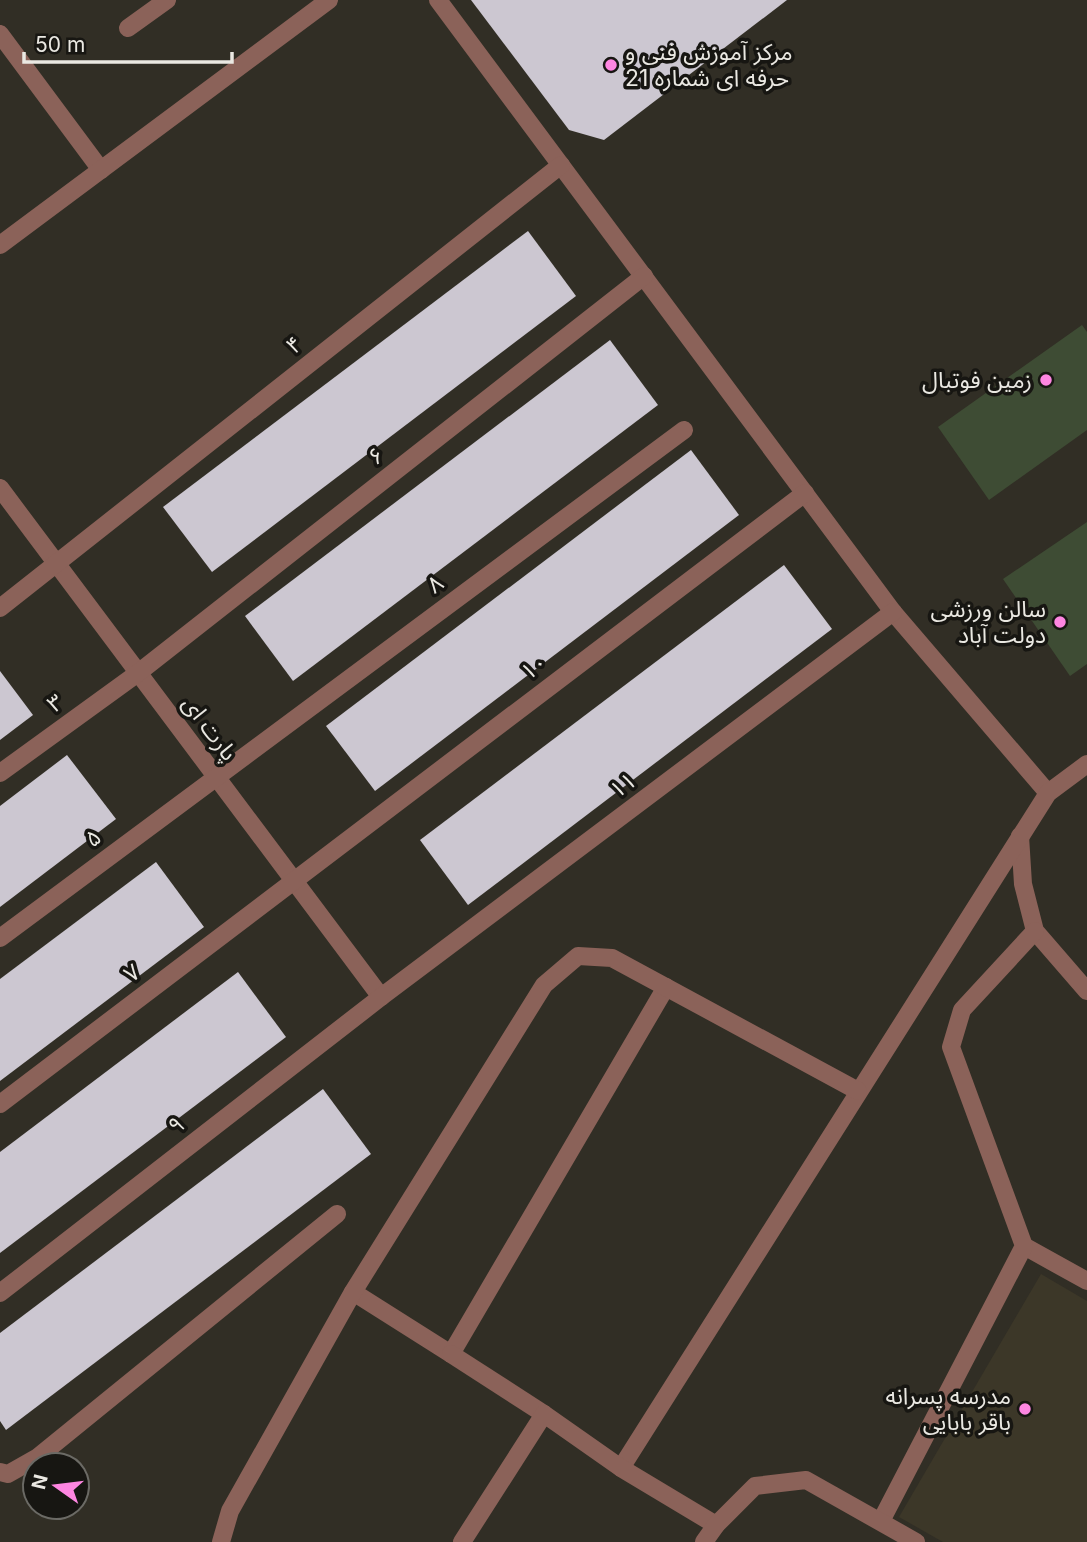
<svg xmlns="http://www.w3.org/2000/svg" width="1087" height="1542" viewBox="0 0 1087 1542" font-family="Inter,'Noto Sans Arabic',sans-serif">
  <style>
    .built { fill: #3c3728 }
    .green { fill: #3e4c34 }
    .building { fill: #ccc7d1 }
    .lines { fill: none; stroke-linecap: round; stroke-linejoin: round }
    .minor { stroke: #8b6259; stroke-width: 18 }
    .tertiary { stroke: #8b6259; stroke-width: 18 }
    .poi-dot { fill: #fe86e1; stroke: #171612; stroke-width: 2.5 }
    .labels { text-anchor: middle; stroke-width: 7; stroke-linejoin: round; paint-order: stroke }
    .poi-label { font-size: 23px; fill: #eae8e2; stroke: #171612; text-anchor: end }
    .street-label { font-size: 23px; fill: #eae8e2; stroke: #171612 }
  </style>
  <rect width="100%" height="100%" fill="#312e25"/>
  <polygon class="built" points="1041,1274 1087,1301 1087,1542 943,1542 899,1517"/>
  <g class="green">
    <polygon points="1082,325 1087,332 1087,430 989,500 938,427"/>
    <polygon points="1087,522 1087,664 1070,676 1003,579"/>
  </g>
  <g class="building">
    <polygon points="471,0 787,0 604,140 569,130"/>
    <polygon points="528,231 576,296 212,572 163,507"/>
    <polygon points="610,340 658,405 293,681 245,616"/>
    <polygon points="691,450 739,515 375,791 326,726"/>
    <polygon points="784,565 832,629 468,905 420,840"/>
    <polygon points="0,671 33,715 0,740"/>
    <polygon points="67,755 116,819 0,907 0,806"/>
    <polygon points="156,862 204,927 0,1081 0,979"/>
    <polygon points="238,972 286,1037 0,1253 0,1152"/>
    <polygon points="323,1089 371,1154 6,1430 0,1421 0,1333"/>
  </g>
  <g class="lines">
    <g class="minor">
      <polyline points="438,0 893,612 1048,793"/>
      <polyline points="128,28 167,0"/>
      <polyline points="0,34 101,170"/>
      <polyline points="0,488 381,997"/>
      <polyline points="0,608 561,165"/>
      <polyline points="0,773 138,673 644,276"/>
      <polyline points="1020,836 1023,884 1035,931 1087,991"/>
      <polyline points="0,938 684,430"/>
      <polyline points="0,1104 805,493"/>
      <polyline points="1024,1246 1087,1281"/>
      <polyline points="353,1292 451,1354 666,987"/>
      <polyline points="0,1293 381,997 893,612"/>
      <polyline points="451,1354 544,1414"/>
      <polyline points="621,1468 1048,793 1087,764"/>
      <polyline points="0,1472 8,1474 38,1457 337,1214"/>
      <polyline points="881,1521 1024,1246 951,1047 962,1010 1035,931"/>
      <polyline points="221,1542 230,1511 353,1292 544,985 578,956 612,958 858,1091"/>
      <polyline points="462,1542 544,1414 621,1468 716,1525"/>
      <polyline points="704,1542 716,1525 755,1486 806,1480 916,1542"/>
    </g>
    <polyline class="tertiary" points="0,245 329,0"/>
  </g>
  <g class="poi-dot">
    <circle cx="611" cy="65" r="7"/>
    <circle cx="1046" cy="380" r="7"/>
    <circle cx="1060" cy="622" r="7"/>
    <circle cx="1025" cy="1409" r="7"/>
  </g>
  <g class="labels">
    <g class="poi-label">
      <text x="625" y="60" text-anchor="start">مرکز آموزش فنی و<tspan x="625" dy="26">حرفه ای شماره 21</tspan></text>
      <text x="1032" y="388">زمین فوتبال</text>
      <text x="1046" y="617">سالن ورزشی<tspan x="1046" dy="26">دولت آباد</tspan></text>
      <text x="1011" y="1404">مدرسه پسرانه<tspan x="1011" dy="26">باقر بابایی</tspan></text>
    </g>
    <g class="street-label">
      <text transform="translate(294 345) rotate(-38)" y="8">۴</text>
      <text transform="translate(376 456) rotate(-38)" y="8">۶</text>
      <text transform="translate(435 584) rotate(-37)" y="8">۸</text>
      <text transform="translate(534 667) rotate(-37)" y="8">۱۰</text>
      <text transform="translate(55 703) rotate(-36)" y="8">۳</text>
      <text transform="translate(210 728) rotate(53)" y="8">پارت ای</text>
      <text transform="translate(623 785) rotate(-37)" y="8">۱۱</text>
      <text transform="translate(93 838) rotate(-37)" y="8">۵</text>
      <text transform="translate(132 973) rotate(-37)" y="8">۷</text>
      <text transform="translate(176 1125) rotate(-38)" y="8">۹</text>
    </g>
  </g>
  <g transform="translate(56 1486) rotate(284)"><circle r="33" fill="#171612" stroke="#6b6a65" stroke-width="2"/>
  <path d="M0-5L12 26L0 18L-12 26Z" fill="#fe86e1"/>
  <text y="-10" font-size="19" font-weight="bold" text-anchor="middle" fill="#eae8e2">N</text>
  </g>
  <path d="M24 52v10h208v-10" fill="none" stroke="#eae8e2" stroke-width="3.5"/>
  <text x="35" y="52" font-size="21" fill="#eae8e2" stroke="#171612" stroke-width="5" paint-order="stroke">50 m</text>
</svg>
